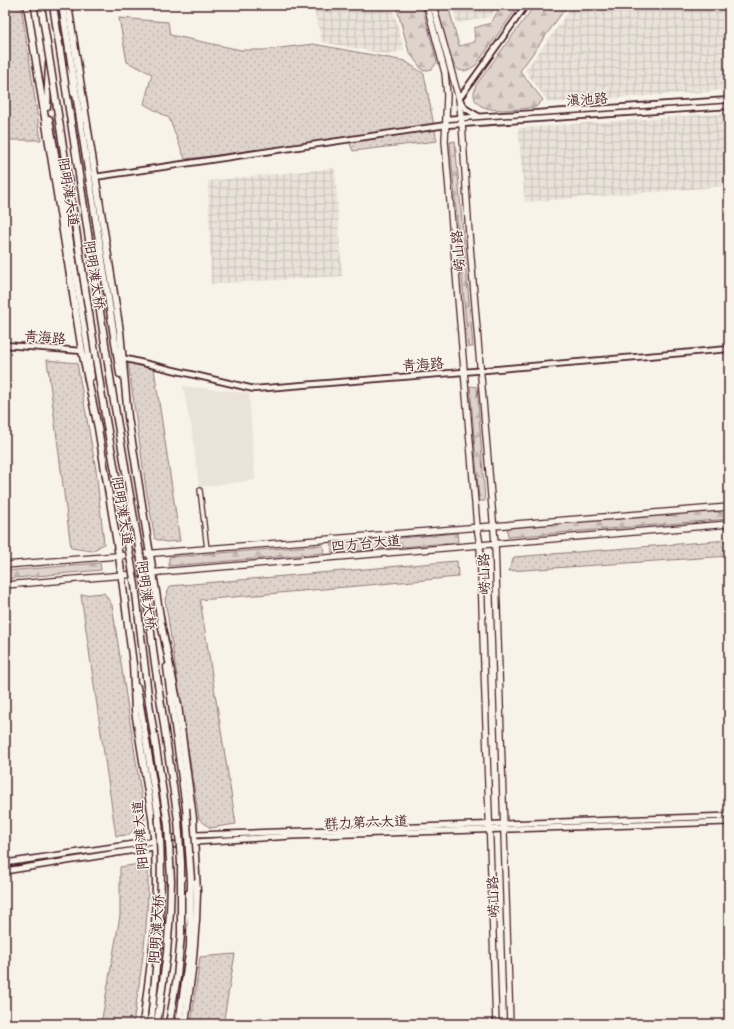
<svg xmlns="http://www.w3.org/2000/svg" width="734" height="1029" viewBox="0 0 734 1029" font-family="Sriracha,'LXGW WenKai TC',sans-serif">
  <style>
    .built { fill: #eae3da }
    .industrial { fill: url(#industrial-grid) }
    .green { fill: url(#green-dots); stroke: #947a7c }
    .forest { fill: url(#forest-firs); stroke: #947a7c }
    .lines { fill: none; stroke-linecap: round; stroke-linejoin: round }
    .minor-casing { stroke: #4a1f2b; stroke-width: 6 }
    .tertiary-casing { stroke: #4a1f2b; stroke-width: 8 }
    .secondary-casing { stroke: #4a1f2b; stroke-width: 8 }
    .primary-casing { stroke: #4a1f2b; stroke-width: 8 }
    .trunk-casing { stroke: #4a1f2b; stroke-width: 9 }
    .minor { stroke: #f7f3e8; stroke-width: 3.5 }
    .tertiary { stroke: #f7f3e8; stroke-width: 4.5 }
    .secondary { stroke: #f7f3e8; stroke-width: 5 }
    .primary { stroke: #f7f3e8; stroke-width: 5.5 }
    .trunk { stroke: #f7f3e8; stroke-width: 6 }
    .trunk-bridge-casing { stroke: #4a1f2b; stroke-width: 9; stroke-linecap: butt }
    .trunk-bridge { stroke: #f7f3e8; stroke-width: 6 }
    .labels { text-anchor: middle; stroke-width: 3; stroke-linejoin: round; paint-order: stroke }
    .street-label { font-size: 14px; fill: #4a1f2b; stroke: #f7f3e8 }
  </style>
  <defs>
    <pattern id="industrial-grid" width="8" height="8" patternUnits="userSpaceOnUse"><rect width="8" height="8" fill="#eae3da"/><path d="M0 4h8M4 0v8" fill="none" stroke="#cac2bb"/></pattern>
    <pattern id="green-dots" width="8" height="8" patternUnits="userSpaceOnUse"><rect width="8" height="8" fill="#ded4cc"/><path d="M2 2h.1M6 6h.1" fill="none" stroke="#c0b6af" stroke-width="1.8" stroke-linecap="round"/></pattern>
    <pattern id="forest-firs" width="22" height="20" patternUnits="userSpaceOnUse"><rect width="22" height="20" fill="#ded4cc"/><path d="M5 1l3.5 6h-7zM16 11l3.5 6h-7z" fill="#c0b6af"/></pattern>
  </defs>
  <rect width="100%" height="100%" fill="#f7f3e8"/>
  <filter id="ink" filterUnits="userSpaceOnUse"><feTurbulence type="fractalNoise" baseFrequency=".025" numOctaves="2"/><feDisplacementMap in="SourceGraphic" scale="8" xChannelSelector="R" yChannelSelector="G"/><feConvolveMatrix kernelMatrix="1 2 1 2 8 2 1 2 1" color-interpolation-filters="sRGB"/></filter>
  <g filter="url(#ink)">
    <polygon class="built" points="183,386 249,393 255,480 199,487 191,423 189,419"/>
    <g class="industrial">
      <polygon points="313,5 392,5 404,50 386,54 322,42"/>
      <polygon points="452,5 498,5 490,17 457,23"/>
      <polygon points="573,5 729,5 729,90 549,103 525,70 555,31"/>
      <polygon points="729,113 729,186 525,202 518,128"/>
      <polygon points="335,168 342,276 211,284 208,181"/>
    </g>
    <g class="green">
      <polygon points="5,5 21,5 41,140 5,140"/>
      <polygon points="119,18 168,22 170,35 241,50 264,50 313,44 405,61 424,74 437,141 353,151 349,141 185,159 169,118 144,104 152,74 127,62"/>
      <polygon points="47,360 77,363 96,470 104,544 92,551 71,548"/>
      <polygon points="128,362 154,369 180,541 166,542 155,539 146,488"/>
      <polygon points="729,540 729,556 509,571 514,557"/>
      <polygon points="457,561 458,577 200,600 236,824 210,828 199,819 165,599 170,586"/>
      <polygon points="104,593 112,605 145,819 128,835 116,836 81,595"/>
      <path d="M140 864 148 872C149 923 141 973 133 1024H101L120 916V867Z"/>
      <polygon points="235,954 223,1024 191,1024 200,957"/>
    </g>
    <g class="forest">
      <polygon points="396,5 422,5 437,62 432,69 423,71 409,52"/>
      <path d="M442 5H448L459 46 475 42 474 28 491 23 501 5H519L476 65C472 68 465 73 459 70 449 65 440 19 436 7Z"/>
      <path d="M535 5 567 6 520 71 543 100 536 107C518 109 463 119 476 85Z"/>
      <polygon points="455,141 473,347 468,347 450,142"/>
      <polygon points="470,386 477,387 485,501 479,501"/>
      <polygon points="714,511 729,515 729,519 508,537 507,528"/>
      <polygon points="457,533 458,542 332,553 331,544"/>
      <polygon points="323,545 324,553 169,566 169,557"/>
      <polygon points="100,563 101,570 5,579 5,571"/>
    </g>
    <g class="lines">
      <defs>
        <polyline id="minor" points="200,490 207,549"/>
        <g id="tertiary">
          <polyline points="478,116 466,109 459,99 526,5"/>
          <polyline points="446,119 729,100"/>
          <polyline points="95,177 446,125 729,106"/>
          <polyline points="5,345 82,351"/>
          <polyline points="122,358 254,389 463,372 729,349"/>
        </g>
        <g id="secondary">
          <polyline points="5,863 195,835 729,816"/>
          <polyline points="5,871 148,848 195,842 292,836 729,822"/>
        </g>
        <g id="primary">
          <polyline points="427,5 445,73 447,95 445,141 477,527 480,545 496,1024"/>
          <polyline points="433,5 459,99 462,123 469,234 495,543 510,1024"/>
          <polyline points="5,565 729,507"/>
          <polyline points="5,585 729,524"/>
        </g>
        <g id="trunk">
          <polyline points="27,5 82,351 98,428 119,556 133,664 135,711 152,817 155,847 156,882 155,931 143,1024"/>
          <polyline points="62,5 120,374"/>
          <polyline points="68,5 120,331 128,417 161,623 178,705 193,818 197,892 196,920 192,970 185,1024"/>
          <polyline points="64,66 73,92"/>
          <polyline points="47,107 49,63"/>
          <polyline points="49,119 88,347 91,377"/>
          <polyline points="167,667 186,808"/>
          <polyline points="137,687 158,812"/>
          <polyline points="163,884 168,921"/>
          <polyline points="183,928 189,893"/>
          <polyline points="179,1024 190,946 191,880"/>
        </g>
      </defs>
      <use href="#minor" class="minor-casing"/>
      <use href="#tertiary" class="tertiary-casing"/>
      <use href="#secondary" class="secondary-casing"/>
      <use href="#primary" class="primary-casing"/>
      <use href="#trunk" class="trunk-casing"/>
      <use href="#minor" class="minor"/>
      <use href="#tertiary" class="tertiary"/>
      <use href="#secondary" class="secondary"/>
      <use href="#primary" class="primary"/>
      <use href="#trunk" class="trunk"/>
      <defs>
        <g id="trunk-bridge">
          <polyline points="41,5 102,397 135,585 149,703 168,825 171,881 170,912 167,953 157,1024"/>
          <polyline points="53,5 113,396 145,583 154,657 178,820 181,862 181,935 177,977 169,1024"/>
          <polyline points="186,808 191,880"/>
          <path d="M151 1021C158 950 165 883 158 812"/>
        </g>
      </defs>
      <use href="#trunk-bridge" class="trunk-bridge-casing"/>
      <use href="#trunk-bridge" class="trunk-bridge"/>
    </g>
  </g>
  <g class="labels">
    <g class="street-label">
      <text transform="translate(587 99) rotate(-4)" y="5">滇池路</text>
      <text transform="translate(69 192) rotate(81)" y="5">阳明滩大道</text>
      <text transform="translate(458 251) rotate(-95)" y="5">崂山路</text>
      <text transform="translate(95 275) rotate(81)" y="5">阳明滩大桥</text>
      <text transform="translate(45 337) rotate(5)" y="5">青海路</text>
      <text transform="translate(423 364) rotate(-4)" y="5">青海路</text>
      <text transform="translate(123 511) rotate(81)" y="5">阳明滩大道</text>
      <text transform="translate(366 543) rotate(-5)" y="5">四方台大道</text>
      <text transform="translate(484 574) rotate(-92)" y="5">崂山路</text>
      <text transform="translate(147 595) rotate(82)" y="5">阳明滩大桥</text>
      <text transform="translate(366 822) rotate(-2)" y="5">群力第六大道</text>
      <text transform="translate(140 835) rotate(-95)" y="5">阳明滩大道</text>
      <text transform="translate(493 897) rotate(-92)" y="5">崂山路</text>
      <text transform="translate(156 929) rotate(-86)" y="5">阳明滩大桥</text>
    </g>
  </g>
  <rect width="734" height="1029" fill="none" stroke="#f7f3e8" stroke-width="20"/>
  <rect x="10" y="10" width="714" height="1009" fill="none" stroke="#4a1f2b" stroke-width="1.5" filter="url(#ink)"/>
</svg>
